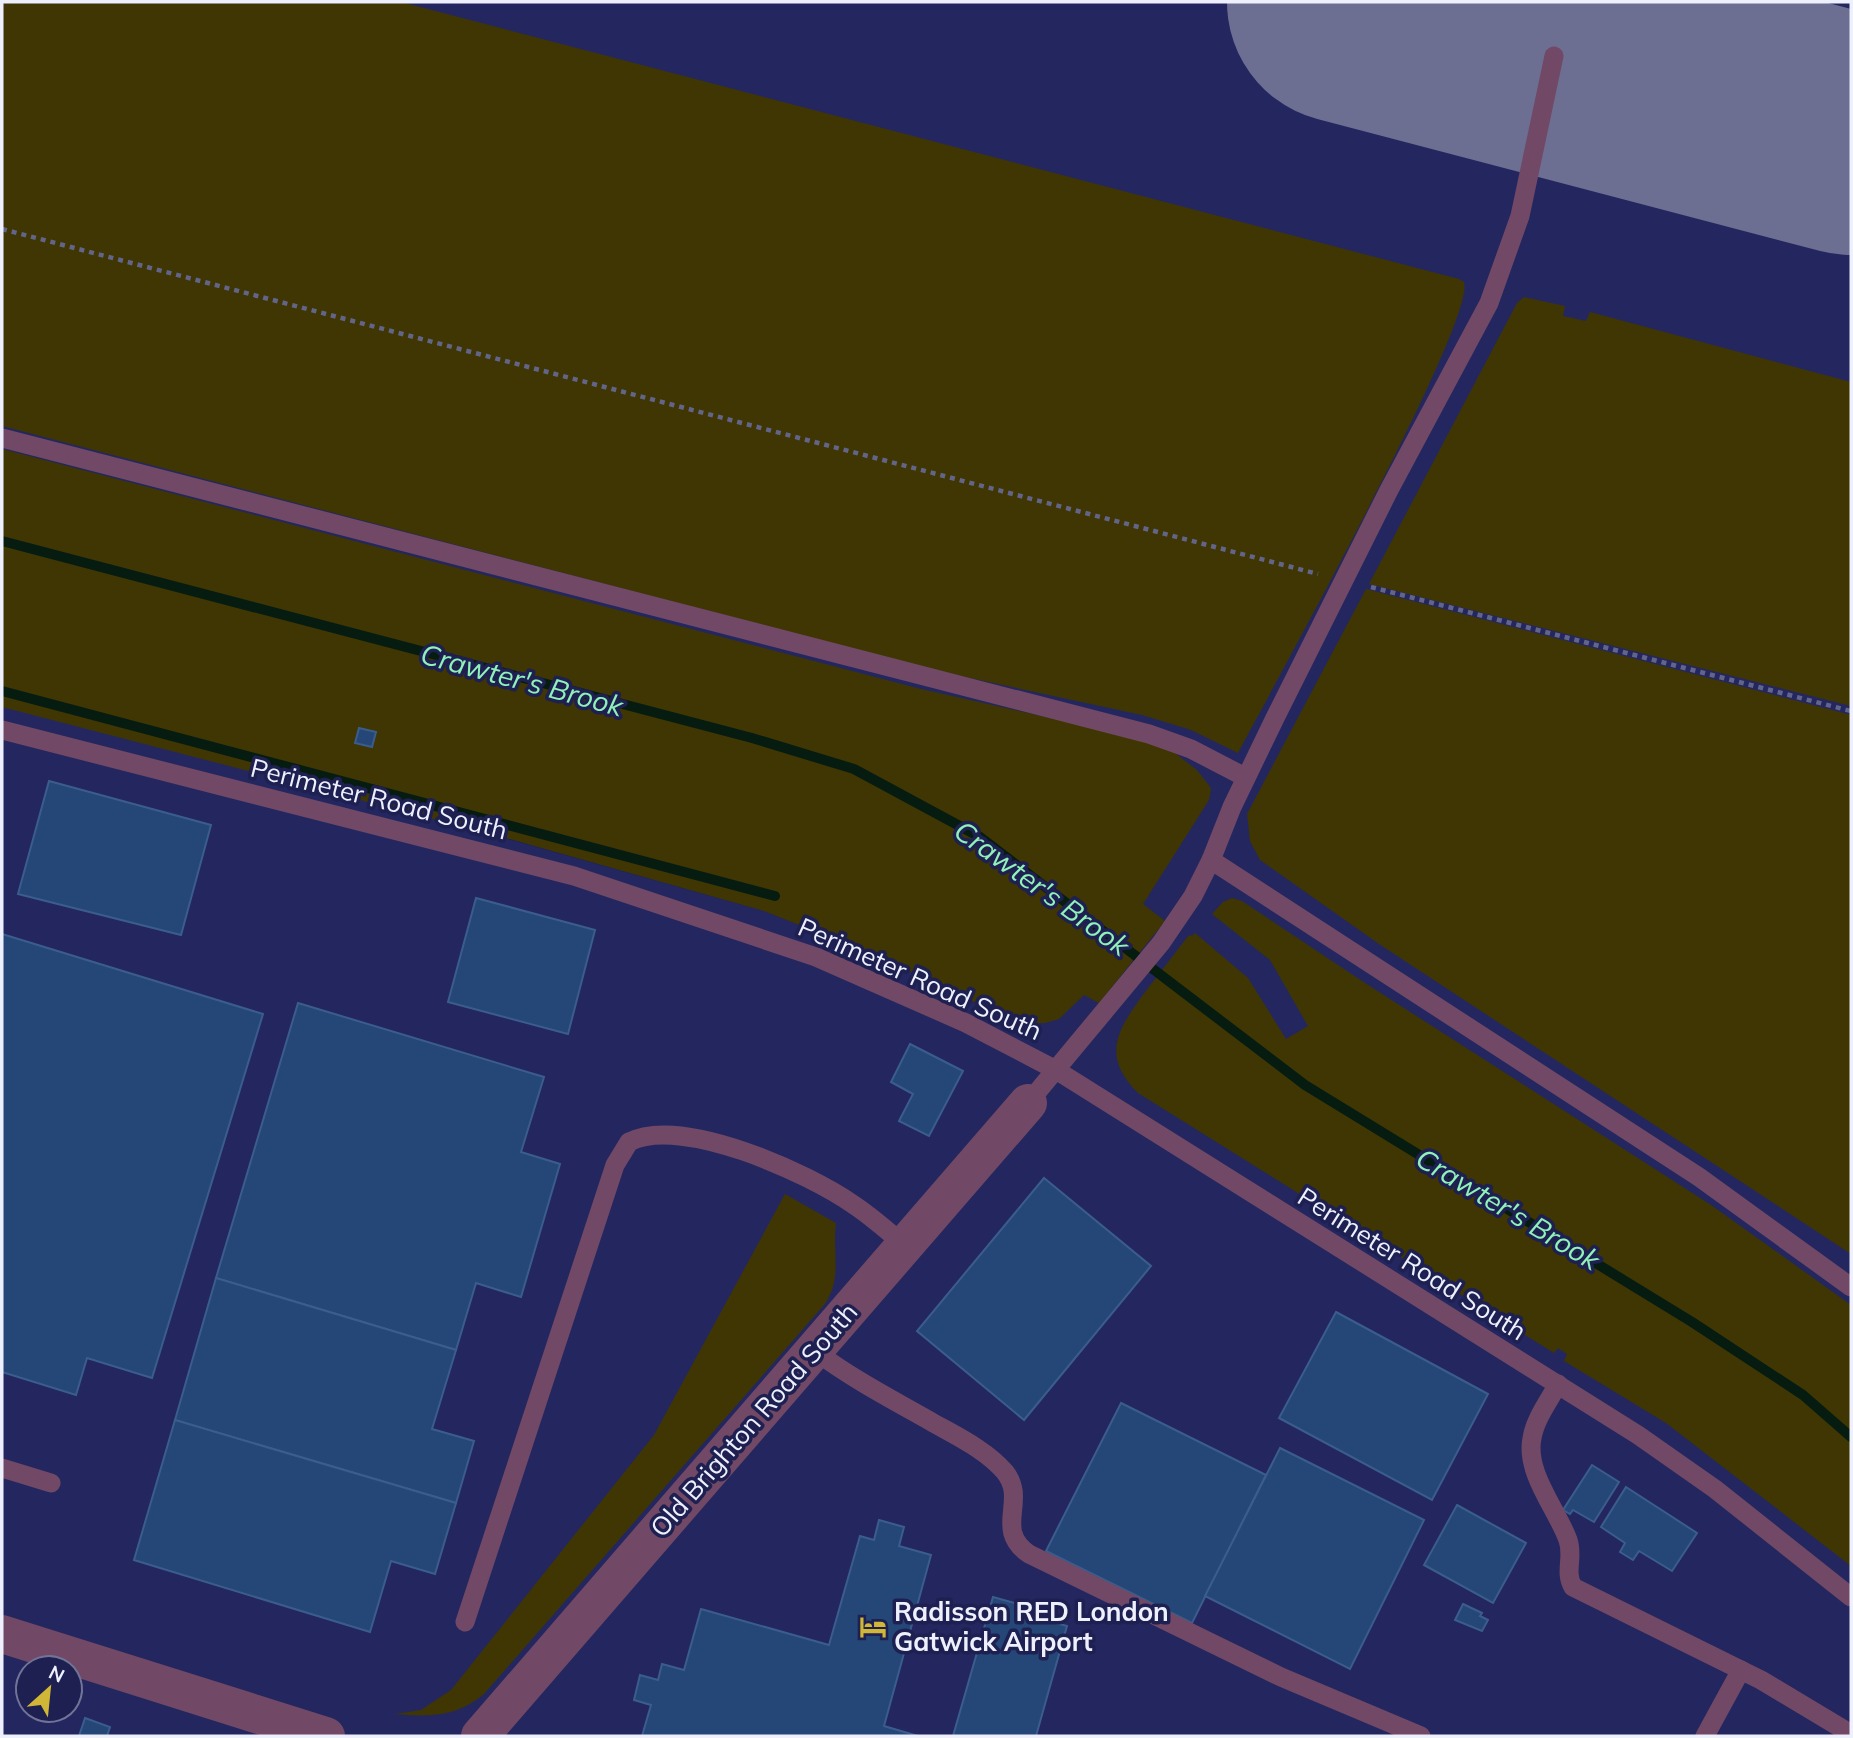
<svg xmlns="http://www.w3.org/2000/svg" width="1853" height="1738" viewBox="0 0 1853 1738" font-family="Mulish,sans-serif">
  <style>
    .built { fill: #24275f; fill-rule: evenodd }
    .green { fill: #3f3604 }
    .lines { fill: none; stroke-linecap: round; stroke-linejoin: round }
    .stream { stroke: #061c10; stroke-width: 10 }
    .taxiway { stroke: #6c6f92; stroke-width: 96 }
    .runway { stroke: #6c6f92; stroke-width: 242 }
    .building { fill: #244778; stroke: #3b5d8d; stroke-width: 2 }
    .path { stroke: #626589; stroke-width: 4.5; stroke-dasharray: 5 5; stroke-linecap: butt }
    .service { stroke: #714966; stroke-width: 19 }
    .minor { stroke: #714966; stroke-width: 38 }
    .tertiary { stroke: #714966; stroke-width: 38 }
    .labels { text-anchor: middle; stroke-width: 7; stroke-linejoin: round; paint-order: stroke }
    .street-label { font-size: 26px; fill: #eef1fd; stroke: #1e2051 }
    .poi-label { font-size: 26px; font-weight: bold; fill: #eef1fd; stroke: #1e2051; text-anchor: start }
    .water-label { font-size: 28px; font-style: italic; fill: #91f2b9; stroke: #1e2051 }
  </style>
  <rect width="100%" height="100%" fill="#1e2051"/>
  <path class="built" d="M2 2H1851V1534L1116 1040 1121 1048 1606 1375 1851 1557V1736H2V700L160 741 764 911 889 961 1016 1023H1045L1066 1007 2 668ZM28 1668H70V1710H28Z"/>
  <g class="green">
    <path d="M2 2H401L1459 279 1464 282C1477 320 1269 694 1238 753L1191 730 1142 715 942 672 2 426Z"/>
    <polygon points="1524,297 1565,306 1563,316 1586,321 1590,312 1851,382 1851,706 1369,584 1517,303"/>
    <polygon points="2,449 921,689 1126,735 1171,750 1197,770 1211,788 1209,800 1143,904 1165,921 1099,1003 1084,995 1059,1019 1045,1023 1017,1023 889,961 764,911 506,838 2,707"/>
    <polygon points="1366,589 1851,715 1851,1254 1379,944 1260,860 1250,841 1247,814"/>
    <path d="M1232 898 1242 901 1365 983 1711 1205 1851 1305V1566L1666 1423 1564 1361 1567 1354 1558 1348 1554 1353 1138 1093C1100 1055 1118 1029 1145 992 1160 973 1174 954 1189 935L1192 936 1195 933 1248 978 1286 1039 1308 1026 1270 960 1212 914 1223 902Z"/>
    <path d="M785 1194 836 1223C832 1253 843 1279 824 1305L484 1694C456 1717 431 1717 395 1714L421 1710 451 1690 654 1435Z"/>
  </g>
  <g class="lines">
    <g class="stream">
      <polyline points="2,541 752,738 854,769 980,837 1305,1085 1692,1322 1803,1395 1851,1437"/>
      <polyline points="2,691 775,896"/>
    </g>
    <polyline class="taxiway" points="1728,102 1851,121"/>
    <polyline class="runway" points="1348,2 1851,134"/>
  </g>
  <g class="building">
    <polygon points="359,728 376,732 372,747 355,743"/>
    <polygon points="49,781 211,825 181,935 18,894"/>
    <polygon points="476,898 595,930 568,1034 448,1002"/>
    <polygon points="2,934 263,1014 152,1378 87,1358 76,1395 2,1372"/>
    <polygon points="298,1003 544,1077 521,1152 560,1164 521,1297 476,1283 456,1350 216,1278"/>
    <polygon points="910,1044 963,1071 929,1136 899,1121 913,1094 891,1082"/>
    <polygon points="1044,1178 1151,1266 1024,1420 917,1331"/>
    <polygon points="216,1278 456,1350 432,1429 474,1441 456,1503 175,1420"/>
    <polygon points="1336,1312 1488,1394 1432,1500 1279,1418"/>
    <polygon points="1121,1403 1266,1475 1192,1623 1046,1551"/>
    <polygon points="175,1420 456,1503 435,1574 391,1561 370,1632 134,1560"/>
    <polygon points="1280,1448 1424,1520 1350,1669 1205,1596"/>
    <polygon points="1592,1465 1619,1482 1594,1522 1573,1510 1570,1514 1563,1510"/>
    <polygon points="1626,1487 1697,1533 1672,1571 1639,1551 1633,1560 1620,1552 1625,1543 1601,1527"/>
    <polygon points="1457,1505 1526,1543 1493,1603 1424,1565"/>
    <polygon points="879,1520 904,1527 899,1546 931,1555 884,1726 918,1736 642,1736 651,1705 634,1700 640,1675 658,1680 662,1664 684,1670 701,1609 829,1645 860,1536 874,1540"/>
    <polygon points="993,1597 1036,1609 1033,1617 1067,1626 1036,1736 953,1736"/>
    <polygon points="1463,1604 1482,1613 1480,1616 1488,1620 1482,1631 1455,1620"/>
    <polygon points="85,1718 110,1727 107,1736 79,1736"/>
  </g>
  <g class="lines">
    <g class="path">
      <polyline points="2,229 1318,574"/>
      <polyline points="1371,587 1851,711"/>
    </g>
    <g class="service">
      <polyline points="2,438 1149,734 1191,749 1245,777"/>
      <polyline points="2,730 574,876 816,957 966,1023 1056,1070 1638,1435 1715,1489 1851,1597"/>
      <polyline points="1211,860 1699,1177 1851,1287"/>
      <polyline points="1028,1103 1161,943 1193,896 1211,860 1232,807 1275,718 1389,490 1489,303 1520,216 1554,56"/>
      <path d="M815 1351C851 1378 891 1399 930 1421 956 1436 985 1449 1005 1472 1028 1501 993 1529 1029 1554L1281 1677 1421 1736"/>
      <path d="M1558 1384C1549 1401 1535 1419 1532 1438 1525 1473 1557 1509 1568 1540 1574 1557 1564 1572 1573 1587L1761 1680 1851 1734"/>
      <polyline points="2,1468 51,1483"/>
      <path d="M465 1622 615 1165 629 1142C682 1115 808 1173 854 1205 872 1217 888 1231 904 1245"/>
      <polyline points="1705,1736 1741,1670"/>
    </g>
    <polyline class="minor" points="480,1736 1028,1103"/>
    <polyline class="tertiary" points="2,1634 326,1736"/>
  </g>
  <defs>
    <symbol id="hotel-bare" viewBox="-9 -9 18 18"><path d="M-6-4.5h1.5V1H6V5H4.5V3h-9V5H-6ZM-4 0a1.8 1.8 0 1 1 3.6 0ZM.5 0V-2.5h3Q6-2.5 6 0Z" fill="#d1b736" stroke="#1e2051" stroke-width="2.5" paint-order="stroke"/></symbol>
  </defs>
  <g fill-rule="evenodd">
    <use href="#hotel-bare" x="854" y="1608" width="38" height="38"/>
  </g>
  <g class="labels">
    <g class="street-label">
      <text transform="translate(379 799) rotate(14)" y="9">Perimeter Road South</text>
      <text transform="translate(920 979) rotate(24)" y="9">Perimeter Road South</text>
      <text transform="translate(1412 1264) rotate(32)" y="9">Perimeter Road South</text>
      <text transform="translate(754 1420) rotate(-49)" y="9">Old Brighton Road South</text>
    </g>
    <g class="poi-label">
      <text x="894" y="1621">Radisson RED London<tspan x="894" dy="30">Gatwick Airport</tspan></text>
    </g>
    <g class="water-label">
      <text transform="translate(522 680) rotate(15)" y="10">Crawter's Brook</text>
      <text transform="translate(1042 888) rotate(36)" y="10">Crawter's Brook</text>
      <text transform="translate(1508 1209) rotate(31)" y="10">Crawter's Brook</text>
    </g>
  </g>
  <rect width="1853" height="1738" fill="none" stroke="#eef1fd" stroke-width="7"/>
  <g transform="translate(49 1689) rotate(27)"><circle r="33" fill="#1e2051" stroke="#717496" stroke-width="2"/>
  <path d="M0-5L12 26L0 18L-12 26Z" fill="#d1b736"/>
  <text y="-10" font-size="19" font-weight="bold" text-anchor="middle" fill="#eef1fd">N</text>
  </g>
</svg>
